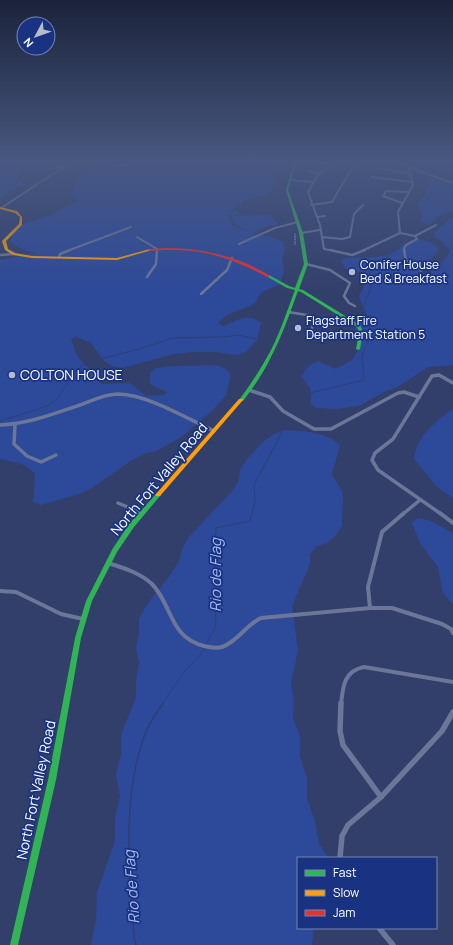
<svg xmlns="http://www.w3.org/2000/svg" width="453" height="945" viewBox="0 0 453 945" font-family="Manrope,sans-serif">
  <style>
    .green { fill: #2d499a }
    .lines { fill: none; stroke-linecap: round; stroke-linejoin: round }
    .stream-far1 { stroke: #2c3f79; stroke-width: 1 }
    .stream { stroke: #2c3f79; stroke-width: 1.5 }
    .street-far4 { stroke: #6c7698; stroke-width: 2 }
    .street-far3 { stroke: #6c7698; stroke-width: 2.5 }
    .street-far2 { stroke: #6c7698; stroke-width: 3.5 }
    .street-far1 { stroke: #6c7698; stroke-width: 4 }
    .street { stroke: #6c7698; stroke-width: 5.5 }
    .fast { fill: #30b455; fill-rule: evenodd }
    .slow { fill: #ff9f0a; fill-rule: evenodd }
    .jam { fill: #e5322d; fill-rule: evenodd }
    .rail-casing { stroke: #6d7898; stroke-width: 2 }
    .rail { stroke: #193382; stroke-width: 1; stroke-dasharray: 1.5; stroke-linecap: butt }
    .poi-dot { fill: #b7bccb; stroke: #193382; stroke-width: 1.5 }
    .labels { text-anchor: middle; stroke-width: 3.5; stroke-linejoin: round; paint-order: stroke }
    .far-poi-label { font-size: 12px; fill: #fff; stroke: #193382; text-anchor: start }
    .poi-label { font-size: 14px; fill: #fff; stroke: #193382; text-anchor: start }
    .street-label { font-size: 14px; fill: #fff; stroke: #193382 }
    .water-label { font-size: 15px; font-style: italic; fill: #a8bcf3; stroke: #193382 }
  </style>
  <rect width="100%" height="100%" fill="#313f6a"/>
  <g class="green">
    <path d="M0 161C18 161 49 158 64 170H36L19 173 18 178 26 185 13 189 0 198Z"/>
    <path d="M94 161H280L273 174 275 182 272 191 263 196 244 201 229 212V213L236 211 241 213 233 216 229 214 232 225 248 232 233 223 232 216 266 215 267 217V215H271L272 219 279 223 273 226 271 225 253 233 269 236 283 242 285 250 282 258 284 271 280 284C272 290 259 289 257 301 246 312 228 309 219 323L223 326C236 321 249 312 261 323L257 340 246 352 236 355 215 352H194L174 354 122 368 112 366 104 361 91 343 76 337 71 339 77 356 94 374 96 380 102 384 130 383 146 396 163 395 167 392 150 384V373L156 368 175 366 217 365 226 369 231 374 226 395 212 411 180 438 156 451 144 454 132 460 92 488 79 494 41 505 33 502 35 474C23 461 16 463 0 459V260L36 253 20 248 10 242 13 234 24 224 52 215 66 206 78 201 70 193 83 173 82 168Z"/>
    <polygon points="419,161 432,161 440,164 442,162 440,161 453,161 453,176 435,169 420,166 417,162"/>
    <polygon points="433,176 453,181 453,211 442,214 428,225 420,221 423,214 417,205 427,192 426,189 431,180 430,177"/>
    <path d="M453 217V365L428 367 396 388 386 391 359 406 337 409 316 408 311 404V390L302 377C305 368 310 364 318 361L336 369 352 360 360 347 355 329 364 312 359 296 367 281 363 273 345 268 341 261 345 258C358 257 371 258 383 256 407 251 407 228 438 247V252L420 270 419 273 423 275C435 270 444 262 450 251L444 243 434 236V232Z"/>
    <path d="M451 410H453V498L437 487 414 459C416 437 435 422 451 410Z"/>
    <path d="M285 430C304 431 326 432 340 445L332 474 343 493 342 526 336 535 327 543 317 546 310 554V564L292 606 298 650 291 683 294 701 293 719 300 737V757L307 777V799L315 821 319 844 329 858H298V928H314L312 945H91L96 920 97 893 115 841V818L120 796 116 775 121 754V735L136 697V680L139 663 136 648 139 632V618L148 603 171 574 179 561 182 549 189 537 233 490 239 480 240 470 246 460 264 441 274 434Z"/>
    <polygon points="418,518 431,521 453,533 453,604 443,593 438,567 420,543 412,523"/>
  </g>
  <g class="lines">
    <g class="stream-far1">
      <polyline points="378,161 367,176 361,194 381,216 379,231 388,236"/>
      <polyline points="291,415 296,407 310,393 364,380 362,355 370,337 370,331 369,323 363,307 372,285 369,271 387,259 398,243 395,239"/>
      <polyline points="0,421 48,406 58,398 76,370 88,362 139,349 172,338 223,337 239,335 264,341 275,340"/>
      <polyline points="206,644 216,626 214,574 216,528 250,521 255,502 254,485 290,417"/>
      <polyline points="162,704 184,672 200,655 205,647"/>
    </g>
    <path class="stream" d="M136 945 134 936C130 867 121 800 145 734 149 723 157 713 163 703"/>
    <g class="street-far4">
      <polyline points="311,161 331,165"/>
      <polyline points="392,161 453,183"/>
      <polyline points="402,164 410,161"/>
      <polyline points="115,165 125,165 129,161"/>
      <polyline points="378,168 410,174"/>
      <polyline points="61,170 58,167 59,166 65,166"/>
      <polyline points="309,171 320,174"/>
      <polyline points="372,177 412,182"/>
      <polyline points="292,180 313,182"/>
      <polyline points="402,203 383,196 386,191 408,192"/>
      <polyline points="311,205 332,202 349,173 359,162 357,161"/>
      <polyline points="1,208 65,166"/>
      <polyline points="317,217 325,216"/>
      <polyline points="301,233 320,230"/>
      <polyline points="400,233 415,236 417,239 406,245 404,248 405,251"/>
      <polyline points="415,236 436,225"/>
      <polyline points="137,237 157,249 157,251"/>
      <polyline points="322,237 342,239 350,237 354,214 363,205"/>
      <polyline points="239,244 275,228 298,222"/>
      <polyline points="67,251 131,227"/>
      <polyline points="335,251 324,249 320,225 308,192 318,175 336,161"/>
      <polyline points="362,251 400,233 398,212 413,185 409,169 410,167"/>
    </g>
    <g class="street-far3">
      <polyline points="330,250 352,255 365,250"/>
      <polyline points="404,250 406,261 419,267 421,271"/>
      <polyline points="0,255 14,254"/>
      <polyline points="59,257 60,254 70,250"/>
      <polyline points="306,264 330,270 350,283 344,296 349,303 355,306"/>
      <polyline points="147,277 156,264 157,250"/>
      <polyline points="201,294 227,270 232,258"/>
      <polyline points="288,312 313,316 315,319 310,333"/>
    </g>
    <g class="street-far2">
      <polyline points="249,390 270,397 283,411 314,429 331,429 398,393 404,392 419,397"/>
      <path d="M0 425C28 424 53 414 80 405 92 401 104 394 118 394 149 395 186 418 214 431"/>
      <polyline points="15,425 14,444 27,456 41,462 56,455"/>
      <polyline points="118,503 142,513"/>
      <polyline points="403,514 420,500"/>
      <polyline points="441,514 378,470 372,460 375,453 393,439 432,376 439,375 453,383"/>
    </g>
    <g class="street-far1">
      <polyline points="440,513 453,523"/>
      <path d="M108 563C124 568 140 573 152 584 173 606 169 637 204 646 210 647 216 649 222 647 237 642 246 625 261 618L370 608H392L442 624 451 629 453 633"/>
      <polyline points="0,591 16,592 61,614 83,619"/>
      <polyline points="370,608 368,587 382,532 404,513"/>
      <path d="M341 704C343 686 344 671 364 667L453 682"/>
    </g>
    <g class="street">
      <polyline points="341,703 340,731 343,745 381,797"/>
      <polyline points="340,858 342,836 348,825 381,797 442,731 453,712"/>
      <polyline points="379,928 393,945"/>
    </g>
    <g class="fast">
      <path d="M295 161H297L288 190 303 233 308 264 299 289 303 290 360 325 363 332 360 349 358 350 356 349 359 332 357 327 301 292 298 291C290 313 282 336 271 357 264 372 253 388 243 401H241L239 400C249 387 258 373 266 359 279 337 286 313 295 290L287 288 266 276 269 275 289 286 295 288 304 264 299 233 286 190Z"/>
      <polygon points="158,493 160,494 161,495 160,496 134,527 117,552 92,601 81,638 56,780 18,945 10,945 48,780 75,638 86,601 113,548 130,523 156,494"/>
    </g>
    <g class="slow">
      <polygon points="0,207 17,211 22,217 22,225 6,241 8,249 15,253 32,256 117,258 150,249 152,250 117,260 32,258 13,255 5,250 2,241 19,224 20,217 15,213 0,209"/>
      <polygon points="239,399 243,399 243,400 160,496 156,496 155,495 156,494"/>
    </g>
    <path class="jam" d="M166 248C194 248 221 253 248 264 255 268 263 271 270 276L267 277C226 255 196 247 150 251L148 250 150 249Z"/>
    <defs>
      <polyline id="rail" points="295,234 295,244"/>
    </defs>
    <use href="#rail" class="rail-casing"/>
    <use href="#rail" class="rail"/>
  </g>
  <linearGradient id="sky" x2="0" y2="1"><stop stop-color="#1b233a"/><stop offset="0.55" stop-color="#485881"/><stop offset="1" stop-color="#485881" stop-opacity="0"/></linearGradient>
  <rect width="453" height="293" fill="url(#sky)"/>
  <g class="poi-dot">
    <circle cx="352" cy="272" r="4"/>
    <circle cx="298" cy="328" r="4"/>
    <circle cx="12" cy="375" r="4"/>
  </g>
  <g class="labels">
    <g class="far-poi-label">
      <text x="360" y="269">Conifer House<tspan x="360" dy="14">Bed &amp; Breakfast</tspan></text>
      <text x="306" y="325">Flagstaff Fire<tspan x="306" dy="14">Department Station 5</tspan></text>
    </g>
    <g class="poi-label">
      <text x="20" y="380">COLTON HOUSE</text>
    </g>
    <g class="street-label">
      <text transform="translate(159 479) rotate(-50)" y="5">North Fort Valley Road</text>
      <text transform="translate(36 790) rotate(-78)" y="5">North Fort Valley Road</text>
    </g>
    <g class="water-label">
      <text transform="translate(216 575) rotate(-90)" y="5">Rio de Flag</text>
      <text transform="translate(132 887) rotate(-94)" y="5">Rio de Flag</text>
    </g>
  </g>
  <rect x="297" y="857" width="140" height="72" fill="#193382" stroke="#7585b4"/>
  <rect x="305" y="870" width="20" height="6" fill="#30b455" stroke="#7585b4"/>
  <text x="333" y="877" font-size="12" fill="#ffffff">Fast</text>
  <rect x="305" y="890" width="20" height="6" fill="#ff9f0a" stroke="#7585b4"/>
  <text x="333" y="897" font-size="12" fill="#ffffff">Slow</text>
  <rect x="305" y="910" width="20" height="6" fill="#e5322d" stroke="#7585b4"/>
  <text x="333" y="917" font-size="12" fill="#ffffff">Jam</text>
  <g transform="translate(36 36) rotate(229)"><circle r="19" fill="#193382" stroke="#7585b4"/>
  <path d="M0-3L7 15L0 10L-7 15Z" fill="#b7bccb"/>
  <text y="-6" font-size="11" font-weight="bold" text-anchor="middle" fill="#ffffff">N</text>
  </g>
</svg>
